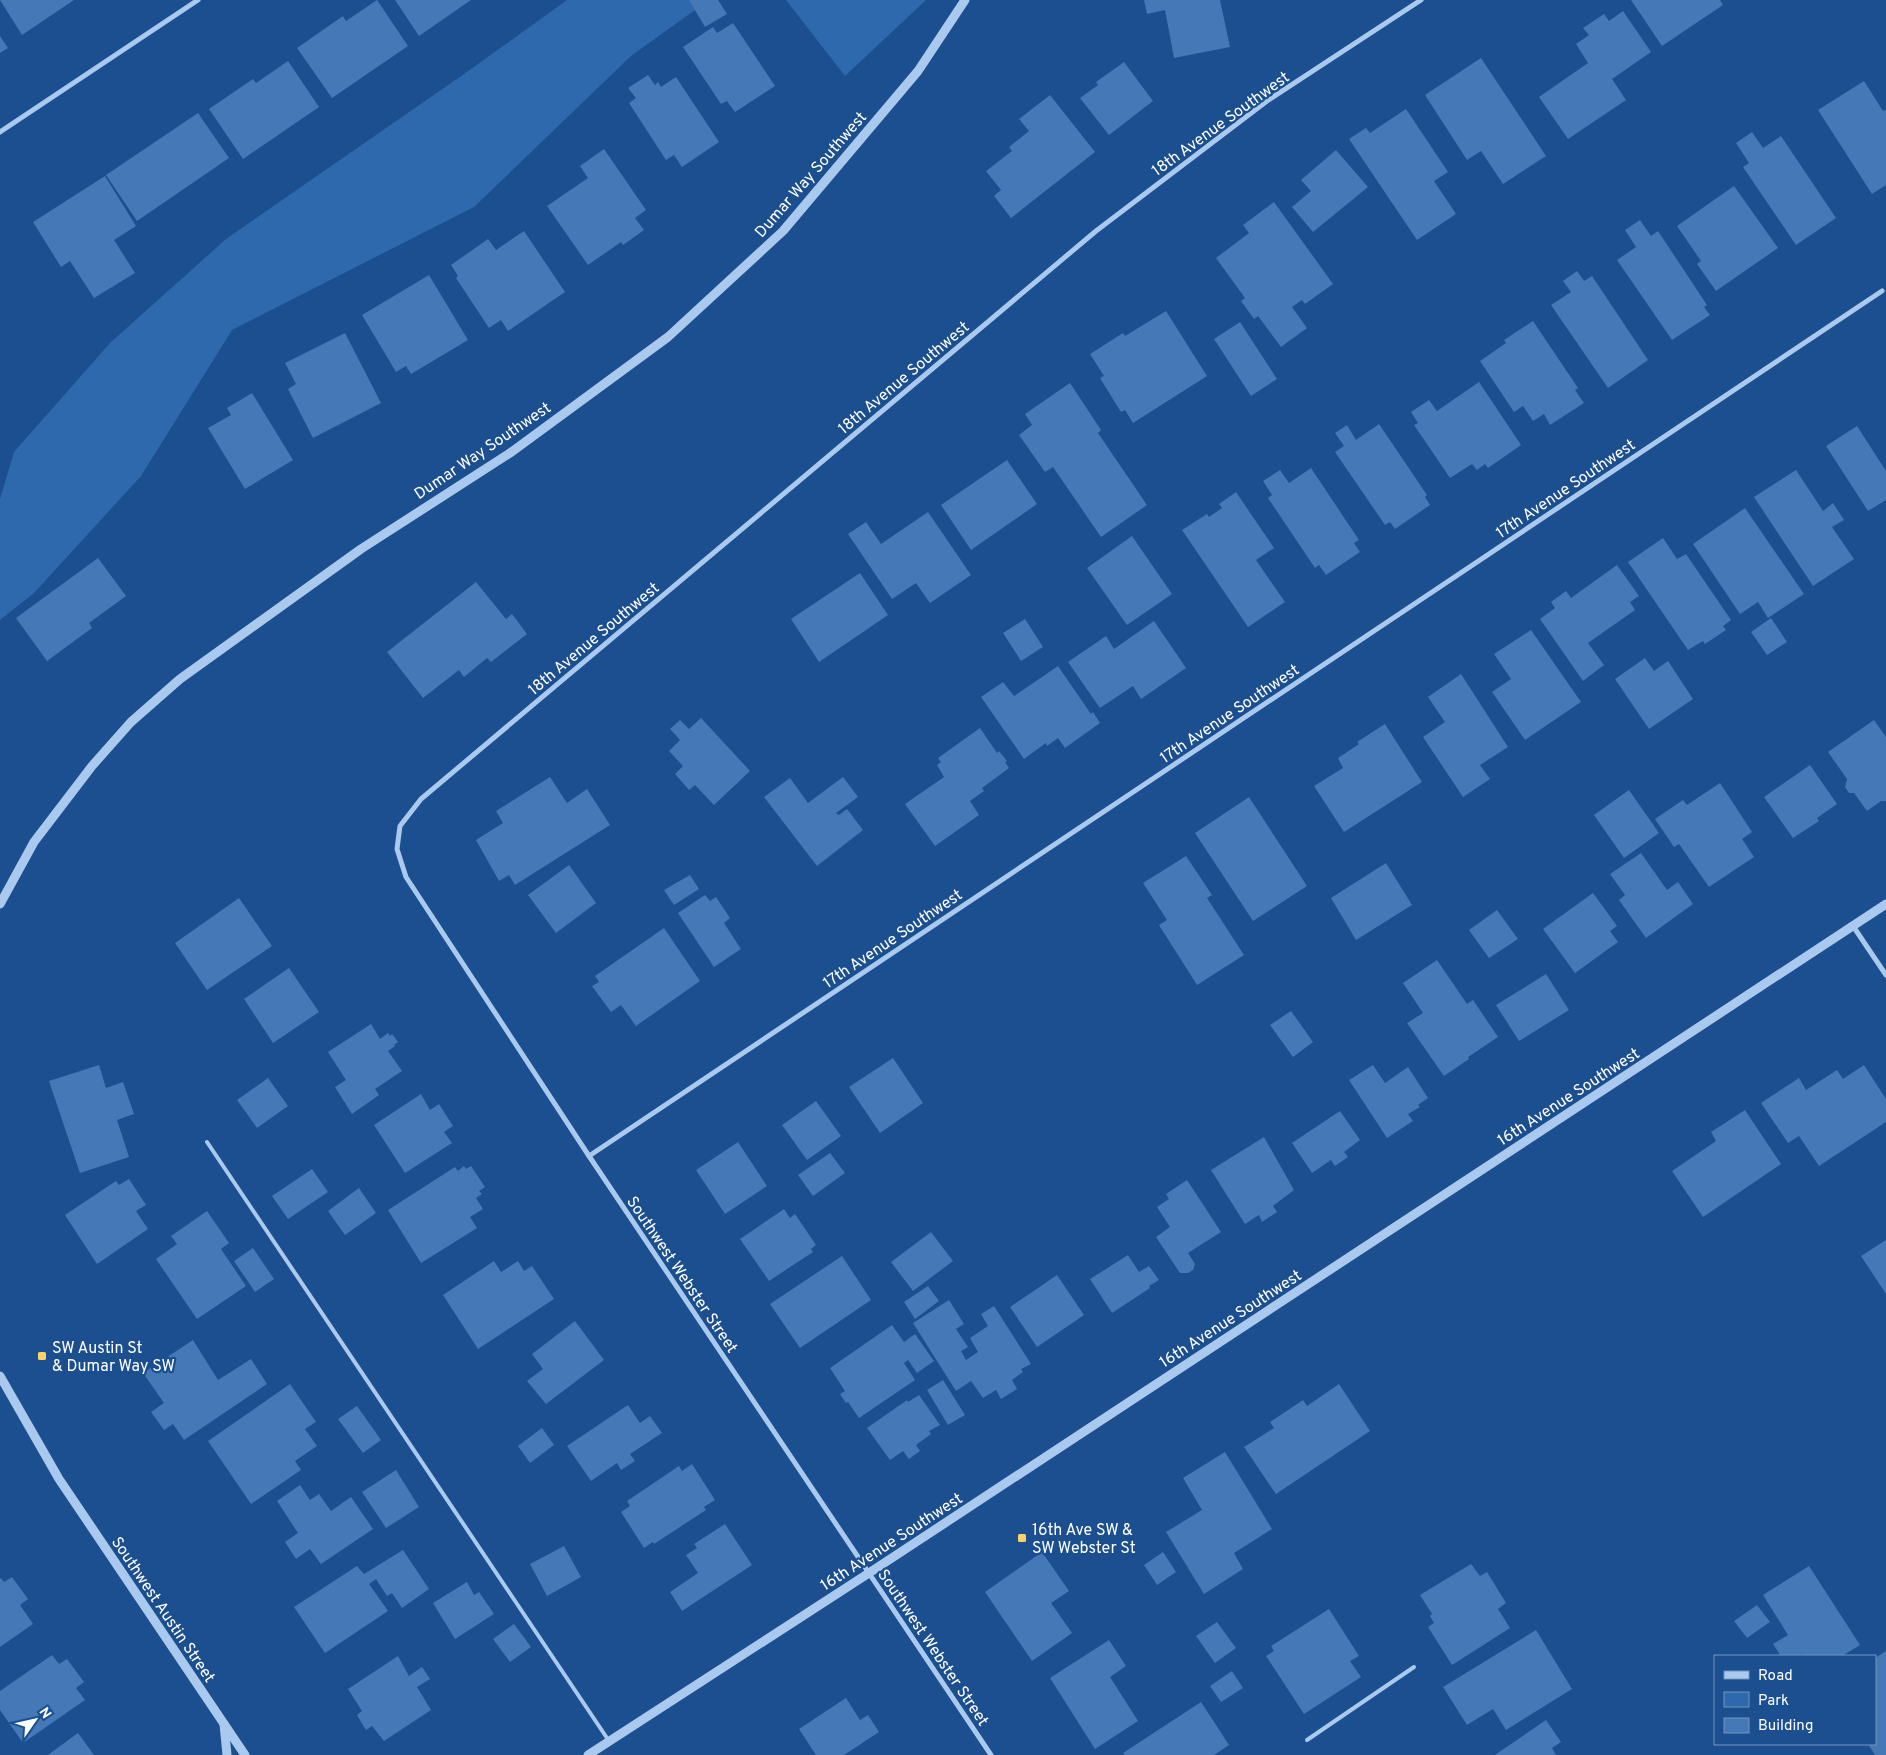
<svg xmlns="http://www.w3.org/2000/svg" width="1886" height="1755" viewBox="0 0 1886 1755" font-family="Overpass,sans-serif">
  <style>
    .green { fill: #2e69ad }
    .building { fill: #4478b7 }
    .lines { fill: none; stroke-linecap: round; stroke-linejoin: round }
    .service { stroke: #a9c9ee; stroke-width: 4 }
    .minor { stroke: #a9c9ee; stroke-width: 5 }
    .tertiary { stroke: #a9c9ee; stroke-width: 9 }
    .poi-dot { fill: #ffd166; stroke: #1b4f8f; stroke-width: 2 }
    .labels { text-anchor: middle; stroke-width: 4.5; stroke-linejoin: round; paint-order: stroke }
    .street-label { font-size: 16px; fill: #fff; stroke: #1b4f8f }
    .poi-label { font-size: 16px; fill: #fff; stroke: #1b4f8f; text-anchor: start }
  </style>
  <rect width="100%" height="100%" fill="#1b4f8f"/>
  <g class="green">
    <polygon points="567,0 709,0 631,56 474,207 232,330 141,476 34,593 0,620 0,499 14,452 110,343 226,239 464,74"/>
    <polygon points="786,0 926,0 845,76"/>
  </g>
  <g class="building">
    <polygon points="0,0 74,0 22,35"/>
    <polygon points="377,0 408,46 332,98 297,48 343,16 346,21"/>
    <polygon points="395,0 471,0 419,36"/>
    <polygon points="689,0 718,0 727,14 705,27"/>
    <polygon points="1144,0 1220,0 1230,47 1174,58 1165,10 1147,14"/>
    <polygon points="1631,0 1720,0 1723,5 1662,46"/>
    <polygon points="1623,11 1651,52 1612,79 1626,100 1568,139 1539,97 1588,63 1576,44 1589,35 1583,28 1604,14 1609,21"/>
    <polygon points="733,23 775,86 735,112 727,101 721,104 683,47 713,27 717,33"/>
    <polygon points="0,36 8,48 0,53"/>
    <polygon points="1481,58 1546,156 1503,184 1481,151 1467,160 1425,95"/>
    <polygon points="288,61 319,107 243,159 209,109 253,79 256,83"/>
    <polygon points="1124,62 1153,101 1109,135 1080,98 1098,85 1096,82"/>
    <polygon points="648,75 655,85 658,82 661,87 676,77 719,142 682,167 674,155 666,160 629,103 636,98 628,88"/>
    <polygon points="1864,81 1883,111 1886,110 1886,185 1872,194 1818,110"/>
    <polygon points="1050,95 1095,152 1011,218 994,196 1001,190 986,171 1012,151 1009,147 1029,131 1019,119"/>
    <polygon points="1406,109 1448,172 1434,181 1456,214 1417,240 1349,139 1366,128 1370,133"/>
    <polygon points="198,113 229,158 137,221 106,175"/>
    <polygon points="1752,132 1763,148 1781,136 1836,218 1796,245 1743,167 1749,163 1736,143"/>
    <polygon points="604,149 646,210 635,218 644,230 623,245 621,242 588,265 547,206 588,178 580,166"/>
    <polygon points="1336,150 1368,187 1313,232 1292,207 1311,191 1301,180"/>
    <polygon points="105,176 136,226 114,240 135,273 94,298 70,261 61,267 33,222"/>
    <polygon points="1734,186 1778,248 1716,291 1697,264 1701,261 1677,226"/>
    <polygon points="1274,202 1333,284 1305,304 1302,300 1292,307 1307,328 1281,347 1258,316 1254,319 1241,301 1245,298 1216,258 1249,233 1243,225"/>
    <polygon points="1640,220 1651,236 1658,231 1707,305 1704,307 1710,315 1672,340 1617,260 1636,247 1625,230"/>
    <polygon points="524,231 565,292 508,331 501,320 489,328 456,278 458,276 451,265 488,239 496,250"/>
    <polygon points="1577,271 1584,281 1592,276 1648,360 1608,388 1551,305 1571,292 1563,281"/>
    <polygon points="429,275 468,340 411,374 406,366 396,372 362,315"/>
    <polygon points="1166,311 1207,376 1133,423 1125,410 1121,412 1100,378 1104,376 1090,354 1123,333 1125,336"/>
    <polygon points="1533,321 1578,388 1575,390 1584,403 1550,425 1544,414 1533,421 1523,406 1514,412 1480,361 1506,343 1504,340"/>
    <polygon points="1240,322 1277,379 1251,396 1214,339"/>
    <polygon points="345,333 381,403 313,438 288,389 296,384 285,363"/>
    <polygon points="1479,382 1521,445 1488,468 1485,464 1477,470 1472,464 1450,478 1414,425 1418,423 1411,412 1429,400 1437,411"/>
    <polygon points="1070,383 1101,430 1098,433 1147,505 1101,537 1053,467 1045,472 1019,435 1032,425 1025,414"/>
    <polygon points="252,393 293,460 245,489 208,428 231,415 227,408"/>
    <polygon points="1379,424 1427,495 1425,497 1430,505 1395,529 1390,522 1385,525 1335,452 1344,446 1335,433 1347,425 1356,440"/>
    <polygon points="1857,426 1886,471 1886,500 1868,511 1826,446"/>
    <polygon points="1007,460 1037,504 971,550 941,505"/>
    <polygon points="1311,468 1359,540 1354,543 1360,552 1326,575 1319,565 1315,568 1268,498 1272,495 1263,481 1280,470 1289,483"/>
    <polygon points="1796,470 1823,511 1833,503 1844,520 1832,527 1854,559 1813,586 1754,497"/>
    <polygon points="1236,492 1274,548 1256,560 1285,602 1248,627 1182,530 1207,514 1209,517 1222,508 1219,504"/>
    <polygon points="1745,508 1804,594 1768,618 1758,602 1740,614 1693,544"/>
    <polygon points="928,512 971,575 930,603 916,583 892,599 848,534 866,522 881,544"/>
    <polygon points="1132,536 1172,594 1127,625 1087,568"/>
    <polygon points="1663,538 1677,559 1686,554 1731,620 1723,626 1726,630 1705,644 1703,641 1688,650 1628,562"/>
    <polygon points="98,558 126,596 89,623 92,628 47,661 16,618"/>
    <polygon points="1617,565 1639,596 1630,602 1635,610 1588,643 1604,665 1583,681 1540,619 1555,608 1551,602 1566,591 1571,598"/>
    <polygon points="860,573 888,615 819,662 791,619"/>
    <polygon points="476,582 506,619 512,614 527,634 491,662 487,658 464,677 459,670 423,698 387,652"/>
    <polygon points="1771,618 1787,642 1767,655 1751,632"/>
    <polygon points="1025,619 1043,647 1021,661 1003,633"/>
    <polygon points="1154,621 1186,668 1141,699 1133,686 1100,708 1068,662 1106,636 1114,649"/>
    <polygon points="1531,630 1581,702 1525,740 1492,692 1511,679 1494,654"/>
    <polygon points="1645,658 1654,671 1668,661 1693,699 1649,729 1615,679"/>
    <polygon points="1058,666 1091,714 1093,712 1100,723 1065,748 1058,738 1047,746 1046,743 1024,759 981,697 1003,682 1014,696"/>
    <polygon points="1461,674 1508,747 1480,765 1490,779 1463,797 1423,737 1445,722 1428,697"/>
    <polygon points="701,718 750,771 714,805 695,785 689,790 675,774 683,766 669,751 680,740 670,729 680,720 689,729"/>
    <polygon points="1874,720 1886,737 1886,801 1881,801 1867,811 1854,793 1849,793 1845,787 1847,779 1828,752"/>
    <polygon points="1385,724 1422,782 1344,832 1314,786 1343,768 1338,758 1359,744 1357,742"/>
    <polygon points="980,728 997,753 999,751 1007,761 1005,762 1009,768 982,788 984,791 970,801 979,815 935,846 905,804 944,777 937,765 941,762 938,758"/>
    <polygon points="1810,765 1837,804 1817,818 1819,821 1793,838 1764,797"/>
    <polygon points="550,777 567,803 587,789 610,825 515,885 509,875 499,881 476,840 503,823 496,811"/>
    <polygon points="843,777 858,797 836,813 839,815 847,809 863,830 817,866 764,797 790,778 808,803"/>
    <polygon points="1720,783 1752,832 1742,839 1754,857 1709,887 1679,844 1674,847 1655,819 1683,800 1687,805"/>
    <polygon points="1629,790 1659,833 1624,858 1594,815"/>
    <polygon points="1249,797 1307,886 1253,921 1195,833"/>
    <polygon points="1641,853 1667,890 1678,882 1693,904 1646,938 1619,900 1625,895 1610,874"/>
    <polygon points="1186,856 1212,895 1207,898 1244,955 1197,985 1159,925 1167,920 1143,883"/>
    <polygon points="1386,863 1412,905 1356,940 1331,898"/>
    <polygon points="569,865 596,903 556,933 528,895"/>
    <polygon points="690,875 699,889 674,905 664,890"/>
    <polygon points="1593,893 1617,926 1610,931 1618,942 1575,973 1543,929"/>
    <polygon points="705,895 710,901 716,897 730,918 724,923 741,949 714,967 678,913"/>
    <polygon points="239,898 272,946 207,990 175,943"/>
    <polygon points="1497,910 1518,939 1489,958 1469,930"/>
    <polygon points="664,928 700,981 636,1026 621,1005 611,1012 592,986 599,982 595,976"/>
    <polygon points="1437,960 1467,1004 1473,1000 1498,1037 1468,1057 1469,1059 1444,1076 1407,1023 1423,1013 1403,983"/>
    <polygon points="289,968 319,1012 273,1043 244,999"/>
    <polygon points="1546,974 1569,1010 1519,1041 1496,1005"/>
    <polygon points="1291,1011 1313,1042 1293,1057 1270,1025"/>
    <polygon points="371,1024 380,1039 388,1033 390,1036 392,1034 398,1042 394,1045 395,1046 388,1051 402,1071 375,1089 379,1095 352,1114 335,1087 346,1080 328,1052"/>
    <polygon points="893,1058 923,1103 880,1133 849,1087"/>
    <polygon points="99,1065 106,1088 123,1082 134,1114 117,1120 129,1157 80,1173 49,1081"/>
    <polygon points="1373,1065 1385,1083 1408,1067 1428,1098 1418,1105 1420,1107 1408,1114 1413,1121 1387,1138 1349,1080"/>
    <polygon points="1864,1065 1886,1099 1886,1122 1819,1166 1799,1136 1788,1143 1761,1103 1799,1078 1806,1090 1837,1070 1843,1079"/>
    <polygon points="268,1078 288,1106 257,1128 237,1100"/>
    <polygon points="421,1094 430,1110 439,1104 453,1126 444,1132 452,1143 405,1173 374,1125"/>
    <polygon points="816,1101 841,1136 807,1160 782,1125"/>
    <polygon points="1745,1110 1781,1164 1703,1217 1672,1171 1716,1141 1711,1132"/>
    <polygon points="1340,1111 1360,1140 1344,1152 1348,1157 1335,1166 1331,1160 1312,1173 1292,1143"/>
    <polygon points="1264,1137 1294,1190 1273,1206 1277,1212 1262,1222 1259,1215 1245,1224 1211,1170"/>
    <polygon points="738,1142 767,1186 725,1214 696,1170"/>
    <polygon points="830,1153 845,1173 813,1196 798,1175"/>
    <polygon points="464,1166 466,1169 471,1166 485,1187 479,1191 482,1194 476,1198 483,1209 470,1217 477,1228 421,1263 388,1210 455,1167 458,1171"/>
    <polygon points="312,1169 328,1192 288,1219 272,1196"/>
    <polygon points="129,1179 146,1205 136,1211 148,1229 97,1264 65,1215 116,1181 119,1185"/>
    <polygon points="1187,1180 1221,1232 1188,1253 1195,1264 1193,1270 1188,1273 1180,1273 1156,1237 1170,1227 1157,1207 1169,1199 1166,1194"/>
    <polygon points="359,1188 376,1213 345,1235 328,1211"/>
    <polygon points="784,1209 790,1218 795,1214 816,1245 811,1249 813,1252 769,1281 740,1239"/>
    <polygon points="207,1211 229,1243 221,1249 246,1286 197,1319 156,1259 177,1244 171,1236"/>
    <polygon points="931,1232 953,1261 913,1291 891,1262"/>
    <polygon points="1886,1240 1886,1294 1861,1256"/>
    <polygon points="253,1248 274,1279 255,1292 234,1261"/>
    <polygon points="1128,1255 1139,1272 1149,1266 1159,1280 1149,1286 1150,1288 1112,1313 1090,1279"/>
    <polygon points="842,1256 871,1300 800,1348 770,1304"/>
    <polygon points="494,1261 501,1272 518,1261 524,1271 532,1266 554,1299 478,1349 443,1295"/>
    <polygon points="1057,1275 1084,1315 1037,1347 1010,1307"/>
    <polygon points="928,1286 939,1301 915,1319 904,1302"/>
    <polygon points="949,1300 964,1324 956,1329 968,1347 961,1351 966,1360 978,1352 970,1338 988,1326 981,1314 994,1306 1031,1364 1021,1369 1023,1372 1012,1380 1017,1389 1001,1399 996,1390 983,1398 971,1381 956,1391 913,1323"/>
    <polygon points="575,1321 604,1360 546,1404 527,1381 543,1369 532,1354"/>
    <polygon points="892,1325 904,1342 915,1334 934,1361 917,1373 908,1360 904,1363 915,1380 859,1418 848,1402 846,1403 840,1394 845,1391 830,1368"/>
    <polygon points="193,1340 218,1380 251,1359 267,1384 184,1440 173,1424 164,1430 151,1412 164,1403 143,1373"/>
    <polygon points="943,1380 965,1415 948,1425 927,1390"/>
    <polygon points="290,1384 316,1422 305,1429 317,1446 295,1461 301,1470 251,1504 208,1441"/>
    <polygon points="1339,1384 1370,1431 1276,1494 1244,1447 1274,1428 1270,1422 1303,1400 1307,1406"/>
    <polygon points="919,1395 940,1425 929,1431 931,1434 916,1445 920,1451 909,1459 903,1451 890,1460 867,1428 907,1400 908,1402"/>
    <polygon points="628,1405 640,1423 650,1416 662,1433 630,1454 635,1461 621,1470 617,1463 591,1481 567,1446"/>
    <polygon points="357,1406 381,1440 363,1453 338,1419"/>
    <polygon points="542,1428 554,1445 530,1463 518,1446"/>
    <polygon points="1225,1452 1272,1529 1234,1553 1243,1569 1204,1594 1166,1532 1202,1510 1183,1478"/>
    <polygon points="692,1464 715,1500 704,1507 706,1510 654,1544 653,1542 644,1548 621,1512 630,1506 627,1501 679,1466 682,1471"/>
    <polygon points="396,1470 419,1507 386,1528 362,1492"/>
    <polygon points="300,1485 310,1500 319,1494 331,1511 351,1497 373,1529 321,1564 310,1549 296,1559 285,1542 298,1533 277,1501"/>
    <polygon points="725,1524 752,1565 682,1611 670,1592 698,1573 686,1555 697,1548 694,1544"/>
    <polygon points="564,1546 581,1577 547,1596 530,1564"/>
    <polygon points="403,1550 429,1589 402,1608 392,1593 387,1596 376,1579 369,1584 388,1611 325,1653 294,1607 357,1566 364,1574"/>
    <polygon points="1042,1552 1069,1591 1051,1603 1072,1633 1032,1661 985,1592"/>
    <polygon points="1163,1552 1176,1572 1157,1585 1144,1565"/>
    <polygon points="1471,1564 1480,1576 1487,1572 1506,1603 1498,1609 1510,1628 1452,1665 1428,1627 1434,1623 1430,1616 1432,1614 1420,1595"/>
    <polygon points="1809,1566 1860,1645 1842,1656 1804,1656 1803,1654 1799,1656 1781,1656 1773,1644 1788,1635 1763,1595"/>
    <polygon points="12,1577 28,1599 20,1605 33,1624 0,1647 0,1579 1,1578 4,1582"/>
    <polygon points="467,1582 474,1595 479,1592 494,1614 455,1639 433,1603"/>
    <polygon points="1757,1605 1770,1622 1747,1638 1734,1621"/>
    <polygon points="1329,1609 1359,1656 1350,1661 1361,1677 1304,1714 1266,1656 1274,1651 1271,1646"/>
    <polygon points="1217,1622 1236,1648 1215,1663 1196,1636"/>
    <polygon points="514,1624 531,1647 510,1662 493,1639"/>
    <polygon points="1536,1630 1572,1689 1506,1730 1493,1709 1467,1725 1443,1687"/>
    <polygon points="1109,1640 1126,1666 1110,1677 1138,1721 1095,1749 1050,1678"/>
    <polygon points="1886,1651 1886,1755 1875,1755 1868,1744 1875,1744 1875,1658"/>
    <polygon points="52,1655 59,1664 67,1659 84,1682 76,1688 85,1700 23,1743 0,1710 0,1691"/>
    <polygon points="398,1656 409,1676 422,1667 430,1679 417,1687 431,1710 384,1741 372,1726 366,1730 357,1715 362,1711 348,1689"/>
    <polygon points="1232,1671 1243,1688 1221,1702 1210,1686"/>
    <polygon points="846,1698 860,1720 868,1715 879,1732 844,1755 816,1755 799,1729"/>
    <polygon points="1201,1702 1229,1745 1214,1755 1125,1755 1123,1753"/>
    <polygon points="1546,1720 1561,1742 1552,1748 1556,1755 1495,1755"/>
    <polygon points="78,1733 94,1755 48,1755"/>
  </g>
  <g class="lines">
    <g class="service">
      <polyline points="207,1142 609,1741"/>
      <polyline points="1307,1740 1414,1667"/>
    </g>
    <g class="minor">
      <polyline points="0,132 198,0"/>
      <polyline points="1853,926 1886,975"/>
      <polyline points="589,1156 1882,291"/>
      <polyline points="991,1755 589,1156 406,877 397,849 400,826 421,799 1096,231 1267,101 1421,0"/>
    </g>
    <g class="tertiary">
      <polyline points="0,904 34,842 92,766 131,722 180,679 361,549 510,453 668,337 783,231 918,71 965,0"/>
      <polyline points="0,1376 59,1479 245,1755"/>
      <polyline points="224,1724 227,1755"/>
      <polyline points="588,1755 869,1573 1886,904"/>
    </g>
  </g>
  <g class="poi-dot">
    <rect x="37" y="1351" width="10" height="10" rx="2.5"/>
    <rect x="1017" y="1533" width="10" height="10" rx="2.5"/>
  </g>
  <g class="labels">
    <g class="street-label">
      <text transform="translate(1220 123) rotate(-36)" y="6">18th Avenue Southwest</text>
      <text transform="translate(810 174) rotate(-49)" y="6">Dumar Way Southwest</text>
      <text transform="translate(903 377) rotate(-40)" y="6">18th Avenue Southwest</text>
      <text transform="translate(482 450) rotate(-34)" y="6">Dumar Way Southwest</text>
      <text transform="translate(1565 488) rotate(-34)" y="6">17th Avenue Southwest</text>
      <text transform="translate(593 638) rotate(-40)" y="6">18th Avenue Southwest</text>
      <text transform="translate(1229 713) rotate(-34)" y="6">17th Avenue Southwest</text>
      <text transform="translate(892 938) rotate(-34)" y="6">17th Avenue Southwest</text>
      <text transform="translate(1568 1096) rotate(-33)" y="6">16th Avenue Southwest</text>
      <text transform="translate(683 1274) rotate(56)" y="6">Southwest Webster Street</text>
      <text transform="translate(1230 1318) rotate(-33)" y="6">16th Avenue Southwest</text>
      <text transform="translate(891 1541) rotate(-33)" y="6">16th Avenue Southwest</text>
      <text transform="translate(164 1609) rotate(56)" y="6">Southwest Austin Street</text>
      <text transform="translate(934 1647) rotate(56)" y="6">Southwest Webster Street</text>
    </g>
    <g class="poi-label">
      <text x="52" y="1353">SW Austin St<tspan x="52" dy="18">&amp; Dumar Way SW</tspan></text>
      <text x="1032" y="1535">16th Ave SW &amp;<tspan x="1032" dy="18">SW Webster St</tspan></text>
    </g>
  </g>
  <rect x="1714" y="1655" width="162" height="90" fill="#1b4f8f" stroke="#7695bc"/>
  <rect x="1724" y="1671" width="25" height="8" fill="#a9c9ee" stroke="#7695bc"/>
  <text x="1758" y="1680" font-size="15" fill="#ffffff">Road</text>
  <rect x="1724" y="1692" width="25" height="15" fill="#2e69ad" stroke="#7695bc"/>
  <text x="1758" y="1705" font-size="15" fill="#ffffff">Park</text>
  <rect x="1724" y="1718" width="25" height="15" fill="#4478b7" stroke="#7695bc"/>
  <text x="1758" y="1730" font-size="15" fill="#ffffff">Building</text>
  <g transform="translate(35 1720) rotate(56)" stroke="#1b4f8f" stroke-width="4" paint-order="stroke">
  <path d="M0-4L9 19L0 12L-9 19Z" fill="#ffffff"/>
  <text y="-8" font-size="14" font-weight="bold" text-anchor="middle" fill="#ffffff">N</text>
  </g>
</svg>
